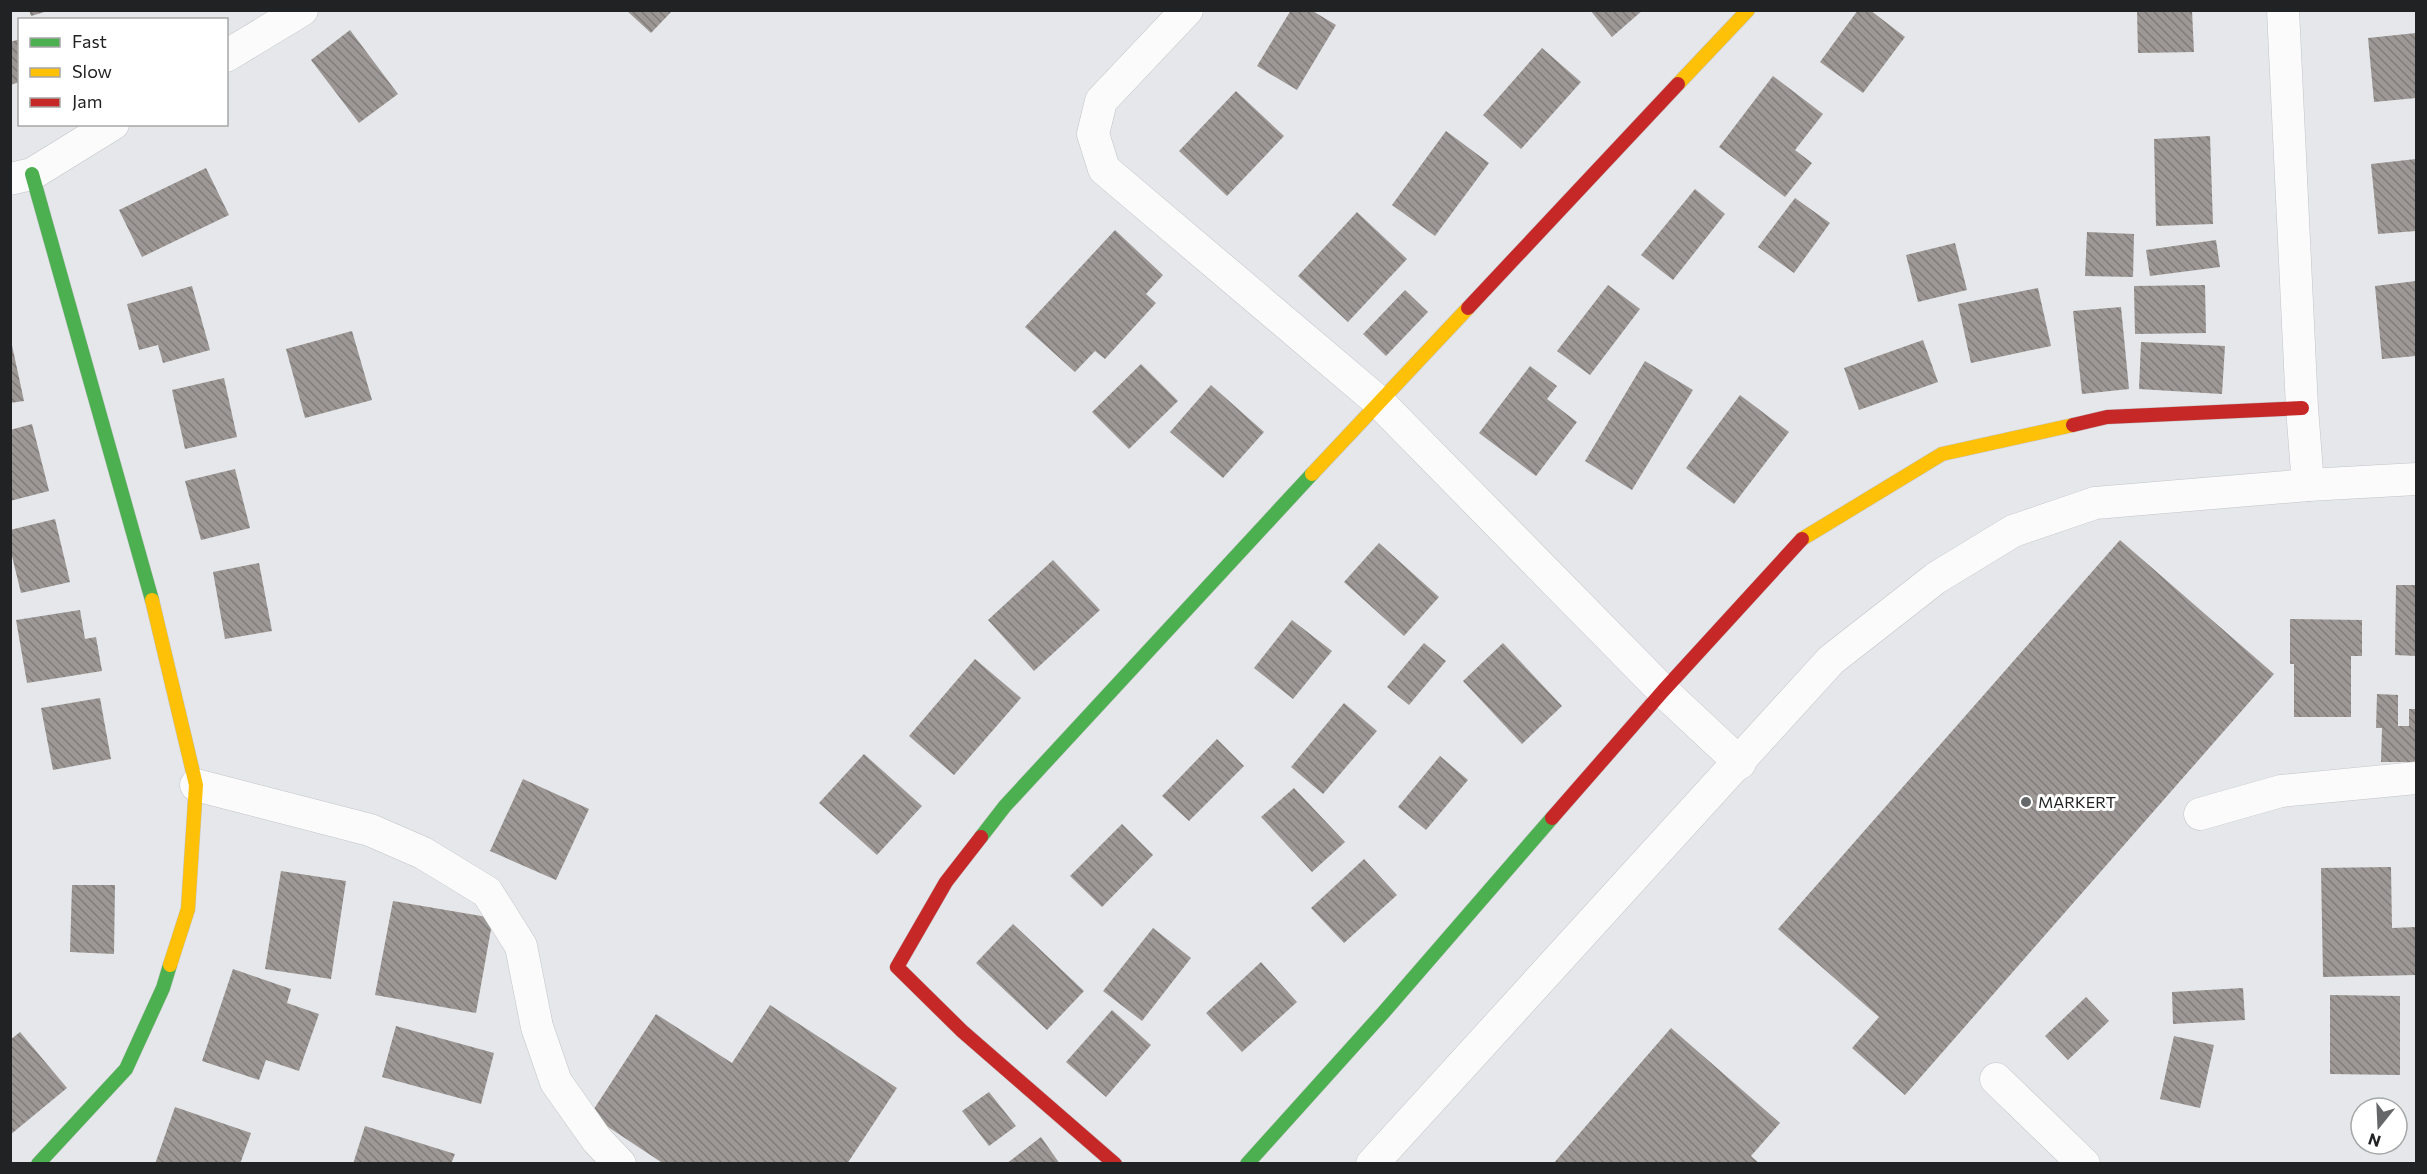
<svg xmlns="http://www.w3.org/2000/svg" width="2427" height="1174" viewBox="0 0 2427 1174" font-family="Commissioner,sans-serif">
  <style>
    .building { fill: url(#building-back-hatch) }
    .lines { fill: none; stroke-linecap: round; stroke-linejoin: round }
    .street-casing { stroke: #c3c4c7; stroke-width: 33 }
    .fast-casing { stroke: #c3c4c7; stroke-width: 15 }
    .slow-casing { stroke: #c3c4c7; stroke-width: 15 }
    .jam-casing { stroke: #c3c4c7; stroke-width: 15 }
    .street { stroke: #fbfbfc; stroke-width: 32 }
    .fast { stroke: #4caf50; stroke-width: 14 }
    .slow { stroke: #ffc107; stroke-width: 14 }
    .jam { stroke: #c62828; stroke-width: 14 }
    .poi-dot { fill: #666769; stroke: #fff; stroke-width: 2 }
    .labels { text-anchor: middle; stroke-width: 6; stroke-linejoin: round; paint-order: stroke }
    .poi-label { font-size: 16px; fill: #212223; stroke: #fff; text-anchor: start }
  </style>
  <defs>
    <pattern id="building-back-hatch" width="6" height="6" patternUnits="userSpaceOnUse" patternTransform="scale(1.5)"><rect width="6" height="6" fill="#9d9895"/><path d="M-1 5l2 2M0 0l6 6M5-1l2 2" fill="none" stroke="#807c79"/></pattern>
  </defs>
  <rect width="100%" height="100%" fill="#e5e7ea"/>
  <g class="building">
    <polygon points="29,10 48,10 48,11 31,16"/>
    <polygon points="626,10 673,10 651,33"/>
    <polygon points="1291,10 1311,10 1336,25 1297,90 1257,66"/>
    <polygon points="1590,10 1643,10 1612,37"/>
    <polygon points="1858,10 1870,10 1905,37 1863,93 1820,62"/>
    <polygon points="2137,10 2192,10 2194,52 2138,53"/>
    <polygon points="350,30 398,94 359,123 311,60"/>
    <polygon points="2416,33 2416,98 2374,102 2368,38"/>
    <polygon points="20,39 20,82 10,85 10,42"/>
    <polygon points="1542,48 1581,82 1521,149 1483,115"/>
    <polygon points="1773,76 1823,114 1795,150 1812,163 1785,197 1719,147"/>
    <polygon points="1236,91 1284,136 1227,196 1179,151"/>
    <polygon points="1446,131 1489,163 1435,236 1392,205"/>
    <polygon points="2210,136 2213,224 2156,226 2154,139"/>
    <polygon points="2416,159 2416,231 2378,234 2371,164"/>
    <polygon points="206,168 229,215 142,257 119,210"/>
    <polygon points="1695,189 1725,214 1673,280 1641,255"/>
    <polygon points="1795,198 1830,223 1794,273 1758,247"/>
    <polygon points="1357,212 1407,259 1348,322 1298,276"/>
    <polygon points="1115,230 1163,275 1146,294 1156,303 1105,359 1095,351 1075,372 1025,327"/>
    <polygon points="2087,232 2134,234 2133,277 2085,276"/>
    <polygon points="2216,240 2220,267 2150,276 2146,250"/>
    <polygon points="1955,243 1967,290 1918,302 1906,255"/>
    <polygon points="2416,281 2416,356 2382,359 2375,286"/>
    <polygon points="1608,285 1640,309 1590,375 1557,351"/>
    <polygon points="2205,285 2206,333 2135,334 2134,286"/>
    <polygon points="192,286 210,350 163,363 158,345 139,350 127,304"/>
    <polygon points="2038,288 2051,346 1971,363 1958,304"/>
    <polygon points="1405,290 1428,312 1386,356 1363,334"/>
    <polygon points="2121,307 2129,389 2082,394 2073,311"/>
    <polygon points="352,331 372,400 305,418 286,349"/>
    <polygon points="10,336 24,401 10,403"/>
    <polygon points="1923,340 1938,382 1859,410 1844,368"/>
    <polygon points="2141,342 2225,346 2222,394 2139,389"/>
    <polygon points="1645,361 1693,390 1632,490 1585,461"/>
    <polygon points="1141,364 1178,401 1129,449 1092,412"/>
    <polygon points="1530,366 1557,386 1547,399 1577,422 1536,476 1479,433"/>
    <polygon points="224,378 237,437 185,449 172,390"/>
    <polygon points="1211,385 1264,432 1223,478 1170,432"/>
    <polygon points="1740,395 1789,432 1734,504 1686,468"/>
    <polygon points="32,424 49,491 10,501 10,430"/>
    <polygon points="235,469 250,528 201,540 185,481"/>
    <polygon points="55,519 70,582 21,593 10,548 10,530"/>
    <polygon points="2120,540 2274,674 1905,1095 1852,1048 1879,1017 1778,929"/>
    <polygon points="1379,543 1439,597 1404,636 1344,582"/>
    <polygon points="1053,560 1100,610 1034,671 988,620"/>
    <polygon points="259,563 272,631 225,639 213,572"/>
    <polygon points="2396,585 2416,585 2416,656 2395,655"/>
    <polygon points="80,610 85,639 96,637 102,671 27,683 16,620"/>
    <polygon points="2290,619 2362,620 2362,656 2351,656 2351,717 2294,717 2294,664 2290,664"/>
    <polygon points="1292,620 1332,651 1293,699 1254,668"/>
    <polygon points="1424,643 1446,661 1409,705 1387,687"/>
    <polygon points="1503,643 1562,706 1522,744 1463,681"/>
    <polygon points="975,659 1021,698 954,775 909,736"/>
    <polygon points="2377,694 2398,695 2398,726 2409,726 2409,709 2416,709 2416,762 2381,762 2382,728 2376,728"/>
    <polygon points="100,698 111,759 53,770 41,708"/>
    <polygon points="1344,703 1377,731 1323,794 1291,767"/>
    <polygon points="1217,739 1244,766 1189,821 1162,796"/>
    <polygon points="864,754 922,806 877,855 819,803"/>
    <polygon points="1440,756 1468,780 1426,830 1398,807"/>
    <polygon points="523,779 589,809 556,880 490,851"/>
    <polygon points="1294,788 1345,842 1312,872 1261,817"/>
    <polygon points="1122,824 1153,855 1102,907 1070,876"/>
    <polygon points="1364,859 1397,895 1344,943 1311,908"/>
    <polygon points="2391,867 2392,928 2416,927 2416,975 2323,977 2321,868"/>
    <polygon points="281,871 346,881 331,979 265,969"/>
    <polygon points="72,885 115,885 114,954 70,952"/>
    <polygon points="393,901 493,918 476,1013 375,995"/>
    <polygon points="1013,924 1084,991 1047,1030 976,963"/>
    <polygon points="1153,928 1191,958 1142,1021 1103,991"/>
    <polygon points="1261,962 1297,1002 1242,1052 1206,1013"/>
    <polygon points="233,969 291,989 287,1003 319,1014 299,1071 266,1060 259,1080 202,1061"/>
    <polygon points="2243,988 2245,1020 2173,1024 2172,992"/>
    <polygon points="2330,995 2400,996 2400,1075 2330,1074"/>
    <polygon points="2086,997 2109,1021 2068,1060 2045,1036"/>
    <polygon points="770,1005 897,1088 847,1164 664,1164 590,1115 656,1014 732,1063"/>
    <polygon points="1112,1010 1151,1045 1106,1097 1066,1062"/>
    <polygon points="396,1026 494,1053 481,1104 382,1077"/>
    <polygon points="1671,1028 1780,1123 1751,1156 1760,1164 1553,1164"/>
    <polygon points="20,1032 67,1088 10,1135 10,1040"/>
    <polygon points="2174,1036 2214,1045 2200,1108 2160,1099"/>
    <polygon points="989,1092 1016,1126 989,1146 962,1111"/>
    <polygon points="175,1107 251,1133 240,1164 155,1164"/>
    <polygon points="365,1126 455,1154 451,1164 353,1164"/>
    <polygon points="1041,1137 1060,1164 1006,1164"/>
  </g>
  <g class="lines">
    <defs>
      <g id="street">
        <polyline points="1187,10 1101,101 1093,134 1104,169 1379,402 1663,691 1740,763"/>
        <polyline points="2283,10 2302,408 2308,485"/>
        <polyline points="226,56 302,10"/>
        <polyline points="10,179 32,174 113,124"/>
        <polyline points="196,785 370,830 423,853 487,892 521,946 537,1027 556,1082 597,1140 620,1164"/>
        <polyline points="2200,814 2281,791 2416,778"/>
        <polyline points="1996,1079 2084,1164"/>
        <polyline points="1372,1164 1831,660 1936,578 2013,531 2095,503 2308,485 2416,479"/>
      </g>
      <g id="fast">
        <polyline points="32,174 152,600"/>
        <polyline points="981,837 1005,806 1312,474"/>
        <polyline points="38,1164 126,1069 163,988 170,965"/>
        <polyline points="1247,1164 1383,1013 1552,818"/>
      </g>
      <g id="slow">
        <polyline points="1678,84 1748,10"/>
        <polyline points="1312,474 1468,308"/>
        <polyline points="1802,539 1942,454 2073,425"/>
        <polyline points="152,600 196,785 188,909 170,965"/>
      </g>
      <g id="jam">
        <polyline points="1468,308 1678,84"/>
        <polyline points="2073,425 2107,417 2302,408"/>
        <polyline points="1552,818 1663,691 1802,539"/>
        <polyline points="981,837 946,882 897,967 962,1031 1115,1164"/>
      </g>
    </defs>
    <use href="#street" class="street-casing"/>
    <use href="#fast" class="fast-casing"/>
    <use href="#slow" class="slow-casing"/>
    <use href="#jam" class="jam-casing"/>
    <use href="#street" class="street"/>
    <use href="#fast" class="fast"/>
    <use href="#slow" class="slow"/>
    <use href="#jam" class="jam"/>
  </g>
  <circle class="poi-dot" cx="2026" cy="802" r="6"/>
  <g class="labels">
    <g class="poi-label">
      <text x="2038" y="808">MARKERT</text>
    </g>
  </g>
  <rect width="2427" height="1174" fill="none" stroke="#212223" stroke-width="24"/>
  <rect x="18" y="18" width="210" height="108" fill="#ffffff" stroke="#a6a7a7" stroke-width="1.5"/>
  <rect x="30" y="38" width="30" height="9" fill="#4caf50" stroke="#a6a7a7" stroke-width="1.5"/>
  <text x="72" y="48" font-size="18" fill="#212223">Fast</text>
  <rect x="30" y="68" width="30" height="9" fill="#ffc107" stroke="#a6a7a7" stroke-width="1.5"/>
  <text x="72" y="78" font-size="18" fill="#212223">Slow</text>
  <rect x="30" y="98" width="30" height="9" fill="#c62828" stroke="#a6a7a7" stroke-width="1.5"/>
  <text x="72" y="108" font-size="18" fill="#212223">Jam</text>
  <g transform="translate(2379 1126) rotate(198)"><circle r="28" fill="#ffffff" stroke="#a6a7a7" stroke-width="1.5"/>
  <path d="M0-4.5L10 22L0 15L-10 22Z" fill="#666769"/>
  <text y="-9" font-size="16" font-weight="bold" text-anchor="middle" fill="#212223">N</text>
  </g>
</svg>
